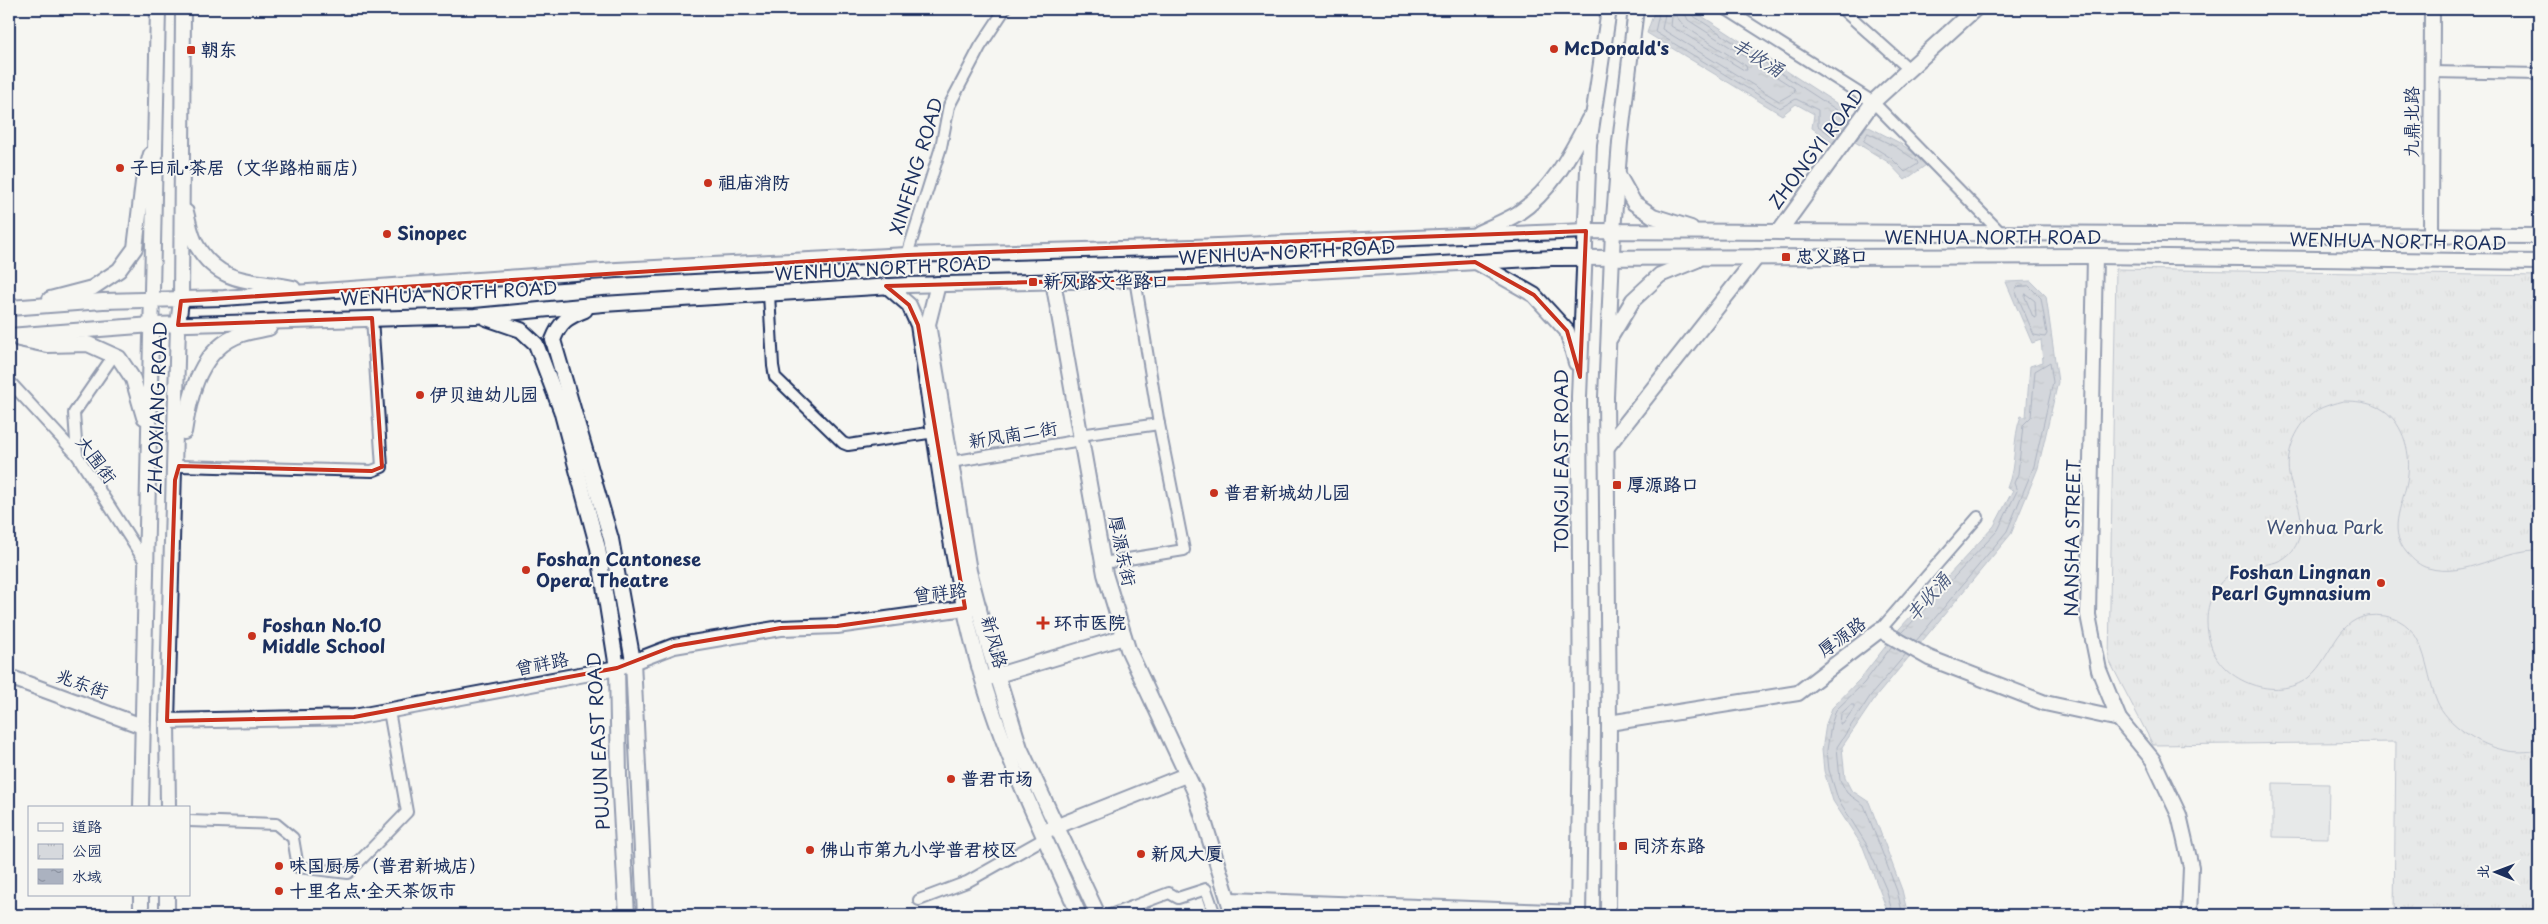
<svg xmlns="http://www.w3.org/2000/svg" width="2548" height="924" viewBox="0 0 2548 924" font-family="'Playpen Sans','LXGW WenKai TC',sans-serif">
  <style>
    .park { fill: url(#park-tufts); stroke: #78849e }
    .pitch { fill: #d6d9dd; stroke: #78849e }
    .water { fill: url(#water-ripples); stroke: #717e99 }
    .lines { fill: none; stroke-linecap: round; stroke-linejoin: round }
    .shore { stroke: #556385; stroke-width: 1 }
    .street-casing { stroke: #1b2f5e; stroke-width: 14 }
    .secondary-casing { stroke: #1b2f5e; stroke-width: 18 }
    .street { stroke: #f6f6f2; stroke-width: 10 }
    .secondary { stroke: #f6f6f2; stroke-width: 14 }
    .marked { fill: none; stroke: #c8321e; stroke-width: 4; stroke-linejoin: round }
    .poi-dot { fill: #c8321e; stroke: #f6f6f2; stroke-width: 2 }
    .labels { text-anchor: middle; stroke-width: 4; stroke-linejoin: round; paint-order: stroke }
    .poi-label { font-size: 18px; font-weight: bold; fill: #1b2f5e; stroke: #f6f6f2; text-anchor: start }
    .street-label { font-size: 18px; fill: #1b2f5e; stroke: #f6f6f2 }
    .park-label { font-size: 18px; fill: #405177; stroke: #f6f6f2 }
    .water-label { font-size: 19px; font-style: italic; fill: #46567b; stroke: #f6f6f2 }
  </style>
  <defs>
    <pattern id="park-tufts" width="24" height="20" patternUnits="userSpaceOnUse" patternTransform="scale(1.25)"><rect width="24" height="20" fill="#d6d9dd"/><path d="M3 7l-1-3M5 7V3M7 7l1-3M15 17l-1-3M17 17v-4M19 17l1-3" fill="none" stroke="#b7bbc0"/></pattern>
    <pattern id="water-ripples" width="26" height="14" patternUnits="userSpaceOnUse" patternTransform="scale(1.25)"><rect width="26" height="14" fill="#abb2c0"/><path d="M2 4q2-2 4 0t4 0M15 11q2-2 4 0t4 0" fill="none" stroke="#8a919f"/></pattern>
  </defs>
  <rect width="100%" height="100%" fill="#f6f6f2"/>
  <filter id="ink" filterUnits="userSpaceOnUse"><feTurbulence type="fractalNoise" baseFrequency=".02" numOctaves="2"/><feDisplacementMap in="SourceGraphic" scale="10" xChannelSelector="R" yChannelSelector="G"/><feConvolveMatrix kernelMatrix="1 2 1 2 8 2 1 2 1" color-interpolation-filters="sRGB"/></filter>
  <g filter="url(#ink)">
    <polygon class="park" points="2116,269 2539,276 2539,915 2394,915 2396,742 2153,745 2109,660"/>
    <g class="pitch">
      <path d="M2343 401C2355 401 2368 402 2380 408 2402 420 2411 450 2408 474 2406 501 2385 528 2407 553 2413 560 2420 566 2428 568 2466 579 2501 549 2539 550V750C2527 752 2516 753 2504 750 2481 746 2446 724 2437 701 2424 670 2427 623 2385 616 2336 609 2336 655 2308 678 2276 702 2223 682 2211 646 2203 621 2206 592 2229 575 2236 571 2247 569 2255 567 2263 564 2274 564 2281 560 2297 551 2301 537 2301 520 2300 504 2292 491 2289 475 2285 451 2297 424 2317 410 2324 406 2335 403 2343 401Z"/>
      <polygon points="2273,783 2329,784 2328,838 2273,837"/>
    </g>
    <g class="water">
      <polygon points="1655,9 1691,9 1856,116 1833,143 1812,128 1814,114 1796,104 1782,115 1647,33"/>
      <polygon points="1867,126 1898,142 1929,163 1905,180 1888,162 1855,142"/>
      <path d="M2031 281 2046 296 2058 382 2038 468 2011 534 1875 698 1842 747 1845 778 1851 790 1869 802 1902 890 1908 915H1889L1863 847 1833 801 1824 771 1822 750 1826 724 1832 708 1860 679 1900 628 1994 526 2013 490 2007 488C2017 464 2012 439 2021 416L2026 417 2030 366 2043 362 2041 340 2032 343 2006 282Z"/>
    </g>
    <g class="lines">
      <g class="shore">
        <polyline points="1660,9 1655,32 1780,108 1796,99 1818,110 1818,126 1831,135 1847,119 1846,116 1692,15 1689,9"/>
        <polyline points="1666,9 1662,29 1779,101 1795,92 1794,88 1688,20 1683,9"/>
        <polygon points="1676,16 1684,26 1746,66 1747,70 1744,70 1671,26 1672,17"/>
        <polygon points="1868,133 1896,147 1917,161 1918,164 1905,172 1891,158 1864,141"/>
        <polygon points="2029,286 2041,298 2047,334 2045,337 2034,335 2015,290 2017,287"/>
        <polygon points="2026,294 2035,301 2036,318 2033,317 2025,297"/>
        <polyline points="1902,633 1998,530 2017,491 2014,483 2018,474 2023,425 2031,417 2035,371 2050,362 2053,382 2034,466 2007,531 1916,641"/>
        <polyline points="1892,646 1864,683 1836,710 1831,725 1827,750 1829,770 1838,799 1867,845 1886,889 1893,915"/>
        <polygon points="1851,705 1854,705 1854,708 1843,724 1840,724 1841,714"/>
        <polyline points="1903,915 1897,891 1864,805 1847,793 1840,780 1837,747 1871,695 1906,654"/>
      </g>
      <defs>
        <g id="street">
          <polyline points="1726,9 1873,102 2001,233"/>
          <polyline points="1842,9 1909,69"/>
          <polyline points="1957,9 1966,16"/>
          <polyline points="2431,72 2539,74"/>
          <polyline points="907,255 941,147 949,106 980,47 1005,9"/>
          <polyline points="769,294 773,366 775,377 843,443 848,445 935,432"/>
          <polyline points="9,381 77,455 147,565"/>
          <polyline points="1080,435 1159,424"/>
          <polyline points="77,455 74,413 114,355"/>
          <polyline points="951,462 1081,440"/>
          <polyline points="179,466 372,471 382,467 372,318"/>
          <polyline points="1103,563 1184,550 1159,424 1135,279"/>
          <polyline points="1880,630 1978,517"/>
          <polyline points="189,821 276,824 293,838 298,867 348,873 407,812 389,711"/>
          <polyline points="919,900 967,882 1045,838"/>
          <polyline points="1110,915 1169,893 1178,898 1206,889 1215,915"/>
        </g>
        <g id="secondary">
          <polyline points="1617,173 1634,203 1653,216 1691,228"/>
          <path d="M186 212C189 223 191 237 197 246 220 285 252 280 293 288"/>
          <polyline points="1779,232 1873,102 1975,9"/>
          <path d="M1478 233C1491 227 1505 221 1517 214 1552 191 1570 155 1589 119"/>
          <polyline points="2431,235 2432,9"/>
          <polyline points="2095,256 2088,615 2099,670 2119,719 2153,760 2179,815 2191,867 2189,915"/>
          <polyline points="1476,262 1534,295 1567,331 1576,363"/>
          <polyline points="1053,281 1105,574 1128,649 1195,792 1233,915"/>
          <polyline points="938,284 928,324 969,571 990,652 1020,748 1098,915"/>
          <path d="M887 286 909 305 918 325C938 452 951 584 991 706 1015 778 1049 846 1079 915"/>
          <polyline points="50,299 92,288 119,270 135,248 143,182 151,154"/>
          <polyline points="9,308 103,301 224,298 617,270 907,255 1193,247 1586,231 2539,236"/>
          <path d="M585 310C567 317 560 322 553 340L611 539 633 661 645 915"/>
          <polyline points="486,318 521,330 536,344 561,410 598,548 617,668 619,776 627,915"/>
          <polyline points="9,336 152,325 475,316 603,304 908,285 1187,278 1552,258 2095,256 2539,262"/>
          <polyline points="1610,338 1633,300 1660,275 1697,260"/>
          <polyline points="19,339 47,345 88,344 119,358 133,379 144,417"/>
          <path d="M184 432C190 394 200 348 242 334 251 331 260 330 269 328"/>
          <polyline points="1607,447 1757,257"/>
          <polyline points="9,677 142,726"/>
          <polyline points="988,678 1124,637"/>
          <polyline points="167,721 354,717 617,668 674,646 781,628 837,626 965,608 979,608"/>
          <polyline points="1609,723 1798,693 1880,630 1929,658 2045,703 2119,719"/>
          <polyline points="141,808 158,9"/>
          <polyline points="168,808 167,721 178,325 181,301 183,9"/>
          <polyline points="1050,829 1186,775"/>
          <polyline points="141,895 141,915"/>
          <polyline points="1230,900 1578,913"/>
          <polyline points="167,915 167,895"/>
          <polyline points="1578,915 1581,729 1579,397 1589,144 1609,9"/>
          <polyline points="1608,915 1609,723 1606,397 1613,231 1620,142 1636,9"/>
        </g>
      </defs>
      <use href="#street" class="street-casing"/>
      <use href="#secondary" class="secondary-casing"/>
      <use href="#street" class="street"/>
      <use href="#secondary" class="secondary"/>
    </g>
  </g>
  <path d="M0 0H2548V924H0ZM1586 231 1580 377 1567 331 1534 295 1475 262 1187 278 886 286 909 305 918 325 965 608 837 626 781 628 674 646 617 668 354 717 167 721 175 480 179 466 372 471 382 467 372 318 178 325 181 301 907 255Z" fill="#f6f6f2" fill-opacity=".55" fill-rule="evenodd"/>
  <path class="marked" d="M1586 231 1580 377 1567 331 1534 295 1475 262 1187 278 886 286 909 305 918 325 965 608 837 626 781 628 674 646 617 668 354 717 167 721 175 480 179 466 372 471 382 467 372 318 178 325 181 301 907 255Z"/>
  <g class="poi-dot">
    <circle cx="1554" cy="49" r="5"/>
    <rect x="186" y="45" width="10" height="10" rx="2.5"/>
    <circle cx="120" cy="168" r="5"/>
    <circle cx="708" cy="183" r="5"/>
    <circle cx="387" cy="234" r="5"/>
    <rect x="1781" y="252" width="10" height="10" rx="2.5"/>
    <rect x="1028" y="277" width="10" height="10" rx="2.5"/>
    <circle cx="420" cy="395" r="5"/>
    <rect x="1612" y="480" width="10" height="10" rx="2.5"/>
    <circle cx="1214" cy="493" r="5"/>
    <circle cx="526" cy="570" r="5"/>
    <circle cx="2381" cy="583" r="5"/>
    <path d="M1040.5 615.5h5v5h5v5h-5v5h-5v-5h-5v-5h5z"/>
    <circle cx="252" cy="636" r="5"/>
    <circle cx="951" cy="779" r="5"/>
    <rect x="1618" y="841" width="10" height="10" rx="2.5"/>
    <circle cx="810" cy="850" r="5"/>
    <circle cx="1141" cy="854" r="5"/>
    <circle cx="279" cy="866" r="5"/>
    <circle cx="279" cy="891" r="5"/>
  </g>
  <g class="labels">
    <g class="poi-label">
      <text x="1564" y="55">McDonald's</text>
      <text x="201" y="56">朝东</text>
      <text x="130" y="174">子曰礼·茶居（文华路柏丽店）</text>
      <text x="718" y="189">祖庙消防</text>
      <text x="397" y="240">Sinopec</text>
      <text x="1796" y="263">忠义路口</text>
      <text x="1043" y="288">新风路文华路口</text>
      <text x="430" y="401">伊贝迪幼儿园</text>
      <text x="1627" y="491">厚源路口</text>
      <text x="1224" y="499">普君新城幼儿园</text>
      <text x="536" y="566">Foshan Cantonese<tspan x="536" dy="21">Opera Theatre</tspan></text>
      <text x="2371" y="579" text-anchor="end">Foshan Lingnan<tspan x="2371" dy="21">Pearl Gymnasium</tspan></text>
      <text x="1054" y="629">环市医院</text>
      <text x="262" y="632">Foshan No.10<tspan x="262" dy="21">Middle School</tspan></text>
      <text x="961" y="785">普君市场</text>
      <text x="1633" y="852">同济东路</text>
      <text x="820" y="856">佛山市第九小学普君校区</text>
      <text x="1151" y="860">新风大厦</text>
      <text x="289" y="872">味国厨房（普君新城店）</text>
      <text x="289" y="897">十里名点·全天茶饭市</text>
    </g>
    <g class="street-label">
      <text transform="translate(2412 122) rotate(-90)" y="6">九鼎北路</text>
      <text transform="translate(1817 149) rotate(-53)" y="6">ZHONGYI ROAD</text>
      <text transform="translate(917 166) rotate(-73)" y="6">XINFENG ROAD</text>
      <text x="1993" y="244">WENHUA NORTH ROAD</text>
      <text transform="translate(2398 242) rotate(1)" y="6">WENHUA NORTH ROAD</text>
      <text transform="translate(1287 253) rotate(-3)" y="6">WENHUA NORTH ROAD</text>
      <text transform="translate(883 269) rotate(-3)" y="6">WENHUA NORTH ROAD</text>
      <text transform="translate(449 294) rotate(-3)" y="6">WENHUA NORTH ROAD</text>
      <text transform="translate(158 408) rotate(-88)" y="6">ZHAOXIANG ROAD</text>
      <text transform="translate(1013 435) rotate(-9)" y="6">新风南二街</text>
      <text transform="translate(96 460) rotate(54)" y="6">大围街</text>
      <text transform="translate(1562 461) rotate(-90)" y="6">TONGJI EAST ROAD</text>
      <text transform="translate(2073 538) rotate(-89)" y="6">NANSHA STREET</text>
      <text transform="translate(1122 551) rotate(78)" y="6">厚源东街</text>
      <text transform="translate(940 593) rotate(-6)" y="6">曾祥路</text>
      <text transform="translate(1842 637) rotate(-36)" y="6">厚源路</text>
      <text transform="translate(994 642) rotate(75)" y="6">新风路</text>
      <text transform="translate(542 664) rotate(-11)" y="6">曾祥路</text>
      <text transform="translate(82 684) rotate(20)" y="6">兆东街</text>
      <text transform="translate(599 741) rotate(-93)" y="6">PUJUN EAST ROAD</text>
    </g>
    <g class="park-label">
      <text x="2325" y="534">Wenhua Park</text>
    </g>
    <g class="water-label">
      <text transform="translate(1758 57) rotate(31)" y="7">丰收涌</text>
      <text transform="translate(1928 597) rotate(-49)" y="7">丰收涌</text>
    </g>
  </g>
  <rect width="2548" height="924" fill="none" stroke="#f6f6f2" stroke-width="30"/>
  <rect x="15" y="15" width="2518" height="894" fill="none" stroke="#1b2f5e" stroke-width="2" filter="url(#ink)"/>
  <rect x="28" y="806" width="162" height="90" fill="#f6f6f2" stroke="#9ea6b7"/>
  <rect x="38" y="823" width="25" height="8" fill="#f6f6f2" stroke="#9ea6b7"/>
  <text x="72" y="832" font-size="15" fill="#1b2f5e">道路</text>
  <rect x="38" y="844" width="25" height="15" fill="url(#park-tufts)" stroke="#9ea6b7"/>
  <text x="72" y="856" font-size="15" fill="#1b2f5e">公园</text>
  <rect x="38" y="869" width="25" height="15" fill="url(#water-ripples)" stroke="#9ea6b7"/>
  <text x="72" y="882" font-size="15" fill="#1b2f5e">水域</text>
  <g transform="translate(2496 872) rotate(271)" stroke="#f6f6f2" stroke-width="4" paint-order="stroke">
  <path d="M0-4L9 19L0 12L-9 19Z" fill="#1b2f5e"/>
  <text y="-8" font-size="14" font-weight="bold" text-anchor="middle" fill="#1b2f5e">北</text>
  </g>
</svg>
